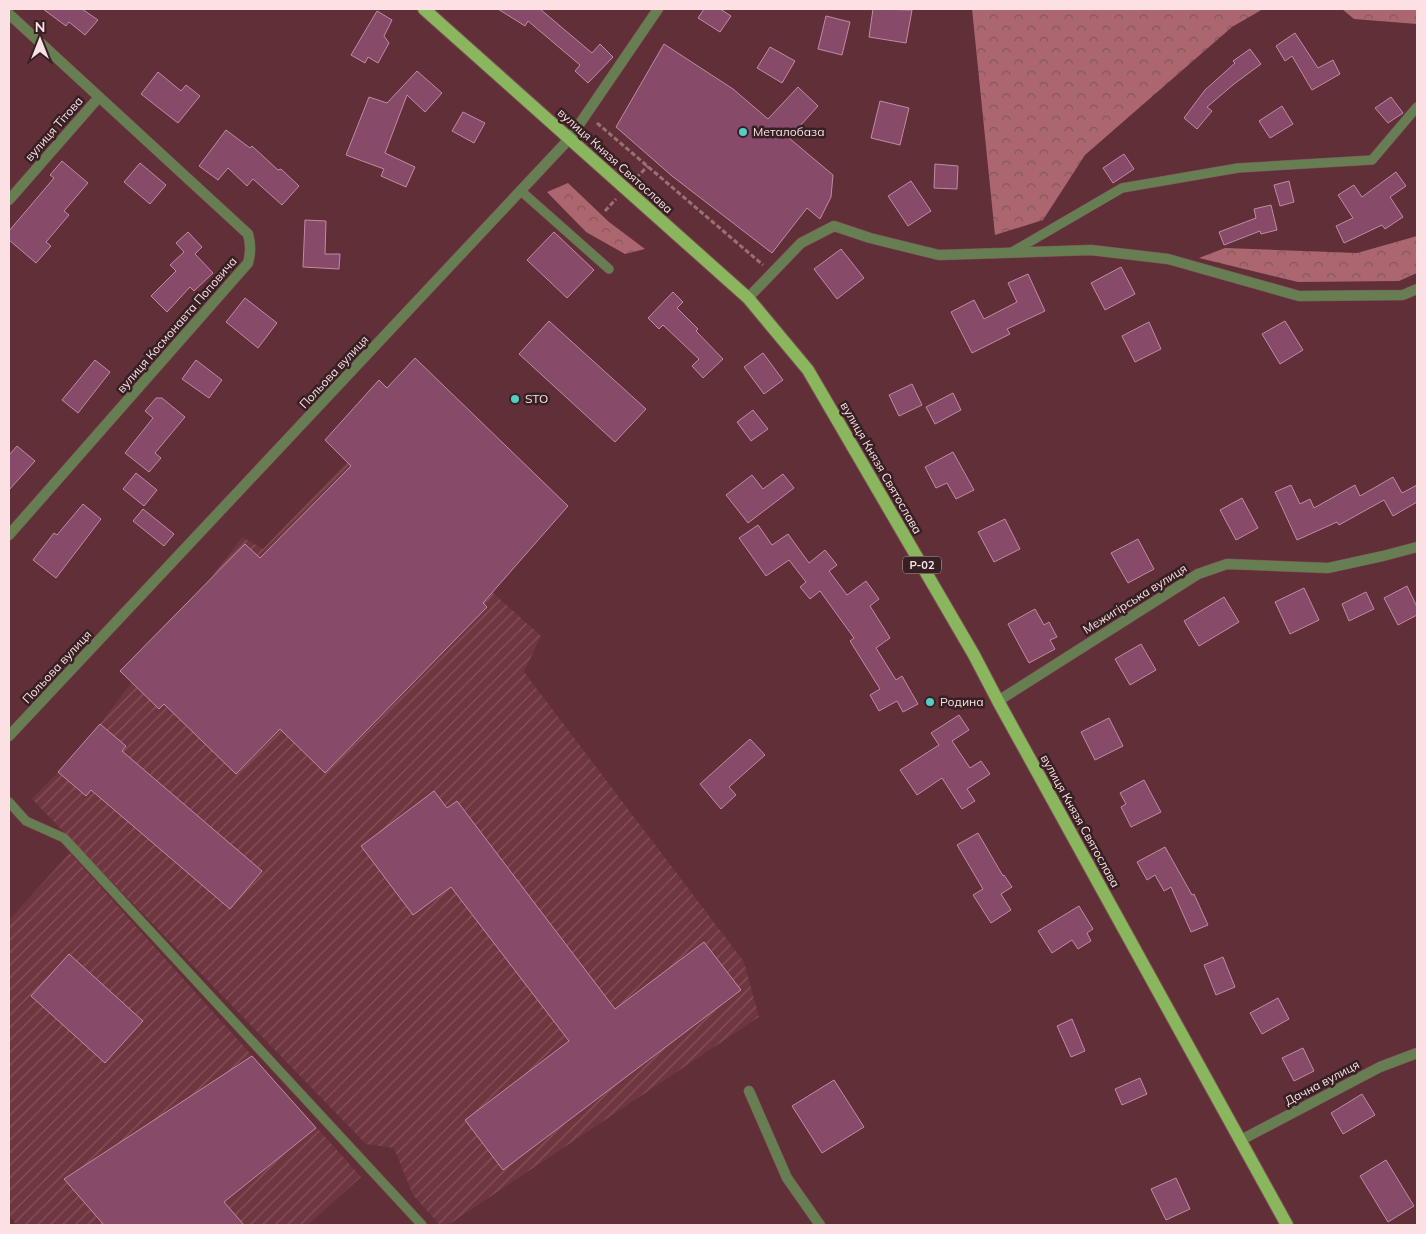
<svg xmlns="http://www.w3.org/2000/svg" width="1426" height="1234" viewBox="0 0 1426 1234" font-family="Mulish,sans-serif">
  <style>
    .industrial { fill: url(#industrial-furrows) }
    .forest { fill: url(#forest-crowns) }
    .building { fill: #874a68; stroke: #c18ba3 }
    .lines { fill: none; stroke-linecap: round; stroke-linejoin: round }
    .service-casing { stroke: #7d4f57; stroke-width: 10 }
    .minor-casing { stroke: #7d4f57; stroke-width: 11 }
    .primary-casing { stroke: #7d4f57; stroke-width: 14 }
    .path { stroke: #9a7077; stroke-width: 3; stroke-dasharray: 5 2.5; stroke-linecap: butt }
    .service { stroke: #677d52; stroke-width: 9 }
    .minor { stroke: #677d52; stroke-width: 10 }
    .primary { stroke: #8ab65d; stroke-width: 12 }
    .poi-dot { fill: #54cdc7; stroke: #372023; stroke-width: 2 }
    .labels { text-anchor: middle; stroke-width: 5; stroke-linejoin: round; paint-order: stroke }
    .shield { fill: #372023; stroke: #c0a7aa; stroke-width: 1 }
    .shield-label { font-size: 11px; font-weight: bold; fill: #fbe1e4 }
    .street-label { font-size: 12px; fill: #fbe1e4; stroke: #372023 }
    .poi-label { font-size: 12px; fill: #fbe1e4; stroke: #372023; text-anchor: start }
  </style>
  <defs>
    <pattern id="industrial-furrows" width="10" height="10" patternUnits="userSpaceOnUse" patternTransform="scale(1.25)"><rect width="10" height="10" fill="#703640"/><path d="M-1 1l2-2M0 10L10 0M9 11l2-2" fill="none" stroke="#85535b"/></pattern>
    <pattern id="forest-crowns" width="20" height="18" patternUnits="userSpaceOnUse" patternTransform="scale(1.25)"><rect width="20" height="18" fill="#ab6670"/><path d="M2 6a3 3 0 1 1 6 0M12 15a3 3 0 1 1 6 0" fill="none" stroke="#85585e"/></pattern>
  </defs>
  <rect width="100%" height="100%" fill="#612f38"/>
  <g class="industrial">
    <polygon points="347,462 541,636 524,672 744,962 759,1017 448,1225 440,1225 413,1195 394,1148 366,1144 32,799 58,772 100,724 242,537 263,549"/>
    <polygon points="70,853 361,1177 308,1225 17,1225 9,1216 9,920"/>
  </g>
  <g class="forest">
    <polygon points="972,9 1263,9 1232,27 1085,155 1043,220 995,235"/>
    <polygon points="1342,9 1417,9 1417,24 1354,19"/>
    <polygon points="568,183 609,222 645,249 625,254 586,232 547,192"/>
    <polygon points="1417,236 1417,273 1399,281 1298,282 1199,258 1225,248 1357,253"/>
  </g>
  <g class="building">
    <polygon points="43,9 82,9 98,20 85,35 69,22 66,26"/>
    <polygon points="498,9 540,9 592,53 600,44 613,57 588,83 575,71 580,65 528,21 525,26"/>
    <polygon points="704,9 720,9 731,16 720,32 698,18"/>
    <polygon points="873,9 912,10 906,43 869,37"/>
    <polygon points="377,11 392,20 384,36 389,43 378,63 368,57 365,63 351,55"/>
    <polygon points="826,16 850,22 842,55 818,49"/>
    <polygon points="1295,33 1318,68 1333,60 1340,74 1312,90 1292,56 1285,61 1276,46"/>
    <polygon points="664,44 733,89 768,119 798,87 818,106 789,138 833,175 831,197 820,219 807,208 772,253 672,176 616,127"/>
    <polygon points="770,47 795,61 782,83 757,68"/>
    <polygon points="1250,49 1261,64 1234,84 1207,107 1212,111 1197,129 1184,118 1205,90 1235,63 1233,61"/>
    <polygon points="417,71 442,93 425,112 407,95 385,153 415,167 406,187 381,176 384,169 346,155 369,97 387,103"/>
    <polygon points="158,72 181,91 186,85 200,96 178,123 141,94"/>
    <polygon points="1391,97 1403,113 1388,123 1375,108"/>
    <polygon points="880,101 909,108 900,145 871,138"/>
    <polygon points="1282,106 1293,124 1270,138 1259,121"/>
    <polygon points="463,112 485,123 474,143 452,131"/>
    <polygon points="226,130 250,148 252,146 278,170 281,169 299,186 282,205 253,179 247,186 228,168 218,180 199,166"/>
    <polygon points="1124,154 1134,169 1113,183 1103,168"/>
    <polygon points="62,161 88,183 64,211 69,215 46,242 51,246 36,263 9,240 9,231 54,178 50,175"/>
    <polygon points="140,163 166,185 150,204 124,182"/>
    <polygon points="935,164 958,166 957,189 934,188"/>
    <polygon points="1396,172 1406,186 1390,197 1403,217 1385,229 1382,225 1344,243 1336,226 1353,218 1338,195 1354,185 1362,197"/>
    <polygon points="911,181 931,211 908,226 888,196"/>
    <polygon points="1289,181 1294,202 1280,206 1274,185"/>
    <polygon points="1271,205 1277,230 1261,234 1260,231 1224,245 1219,232 1256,218 1254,209"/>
    <polygon points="305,220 326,221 325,254 340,254 339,269 303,267"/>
    <polygon points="188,232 202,247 195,254 213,273 194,291 190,287 167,312 151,296 176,271 170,265 184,252 176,243"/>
    <polygon points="554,232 594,270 567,298 527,260"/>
    <polygon points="841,249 864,278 837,299 814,269"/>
    <polygon points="1121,267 1135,294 1105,310 1091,283"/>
    <polygon points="1028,274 1045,311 1007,329 1010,334 972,353 951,312 974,300 984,319 1017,302 1008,283"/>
    <polygon points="673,292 683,302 677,308 698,329 696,331 723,359 703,378 692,366 699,359 663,325 659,329 648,318"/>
    <polygon points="245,298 277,323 258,348 226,322"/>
    <polygon points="549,321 646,409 615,442 519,354"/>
    <polygon points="1285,321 1303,350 1280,364 1262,334"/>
    <polygon points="1149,322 1161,349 1135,362 1122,336"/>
    <polygon points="763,353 783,380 764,394 744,367"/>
    <polygon points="415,358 568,506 483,603 487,607 325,773 280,729 236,774 164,704 159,709 120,671 245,544 260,558 351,466 325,440 379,380 387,388"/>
    <polygon points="95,360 110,372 78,413 62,400"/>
    <polygon points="196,360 222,380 209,398 182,379"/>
    <polygon points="912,384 922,405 899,416 889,395"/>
    <polygon points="953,393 961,410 935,424 926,407"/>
    <polygon points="156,398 162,398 185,417 155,453 161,458 149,472 125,453 153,418 145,411"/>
    <polygon points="753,410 768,429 751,441 737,422"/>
    <polygon points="17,446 35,461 9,490 9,455"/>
    <polygon points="953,452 974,490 956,499 947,483 936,488 925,467"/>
    <polygon points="136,473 157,490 144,506 123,489"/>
    <polygon points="783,474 794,488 748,523 726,495 752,475 763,489"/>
    <polygon points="1393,477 1402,493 1417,485 1417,502 1393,516 1384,500 1339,525 1337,522 1297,540 1275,492 1291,485 1300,504 1310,499 1314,508 1355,485 1360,496"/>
    <polygon points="1242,498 1258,528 1236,540 1220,510"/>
    <polygon points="83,504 101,519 56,578 33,560 54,533 57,535"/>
    <polygon points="143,509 174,534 164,546 133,521"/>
    <polygon points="1005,519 1020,549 994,562 978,532"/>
    <polygon points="758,525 772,545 788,534 809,563 825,550 837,565 829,571 847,595 866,581 879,599 870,606 890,638 876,648 896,680 902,676 918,704 903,712 897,701 879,711 870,695 880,689 850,641 854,638 820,591 810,599 800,587 806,582 789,560 766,576 739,538"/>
    <polygon points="1138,539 1154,569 1128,583 1111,553"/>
    <polygon points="1407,586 1417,607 1417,615 1398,625 1384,598"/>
    <polygon points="1304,588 1319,620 1290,634 1275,602"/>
    <polygon points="1366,592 1374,609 1349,621 1342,604"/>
    <polygon points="1224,597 1239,622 1199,646 1184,621"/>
    <polygon points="1035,609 1044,625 1049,622 1057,637 1050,640 1055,649 1029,663 1008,624"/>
    <polygon points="1141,644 1156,670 1130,685 1115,659"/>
    <polygon points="959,715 969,730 952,741 970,768 981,761 990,774 967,789 975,801 962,809 942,778 917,795 900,770 939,745 931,733"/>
    <polygon points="1109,718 1123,746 1095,760 1081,732"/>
    <polygon points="100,724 126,746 122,751 262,871 230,909 91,790 86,796 58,772"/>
    <polygon points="750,739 765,755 729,787 736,795 721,809 700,784"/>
    <polygon points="1144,780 1161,812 1131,827 1121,807 1126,804 1120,793"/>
    <polygon points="434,791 447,808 457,801 615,1009 704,942 741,990 503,1170 465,1120 569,1041 451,887 413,915 361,846"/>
    <polygon points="978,833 1003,876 1004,875 1012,887 1001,894 1011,910 991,923 973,895 983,889 957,845"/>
    <polygon points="1165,847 1192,895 1194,894 1208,925 1191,932 1171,887 1164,891 1155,875 1147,880 1137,862"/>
    <polygon points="1079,906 1093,929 1087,933 1091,941 1078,949 1072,940 1052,953 1038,931"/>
    <polygon points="69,954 143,1021 105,1063 31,996"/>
    <polygon points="1223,957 1235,987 1216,995 1204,965"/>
    <polygon points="1278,998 1289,1019 1262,1034 1250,1013"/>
    <polygon points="1072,1019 1085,1051 1071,1057 1057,1026"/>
    <polygon points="1303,1048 1314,1071 1294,1081 1282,1058"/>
    <polygon points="252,1056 316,1128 224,1202 244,1225 104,1225 64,1179"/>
    <polygon points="1140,1078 1147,1094 1122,1105 1115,1089"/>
    <polygon points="834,1080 864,1127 822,1153 792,1106"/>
    <polygon points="1362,1094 1375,1115 1343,1134 1331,1113"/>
    <polygon points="1386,1160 1414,1206 1388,1222 1360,1176"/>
    <polygon points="1176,1178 1190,1209 1166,1220 1151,1189"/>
  </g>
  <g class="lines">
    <defs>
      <g id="service">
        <polyline points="521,191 609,269"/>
        <polyline points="1012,252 1122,188 1238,168 1372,160 1417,107"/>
        <polyline points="9,802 26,821 64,838 422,1225"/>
      </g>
      <g id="minor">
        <path d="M9 14 248 234C251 244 251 252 248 263L9 535"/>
        <polyline points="9,200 99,97"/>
        <polyline points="748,298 801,243 834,226 870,238 939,255 1091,250 1168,259 1299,296 1403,295 1417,289"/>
        <polyline points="998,701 1198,574 1227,564 1328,568 1383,556 1417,547"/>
        <polyline points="9,736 570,138 658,9"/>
        <polyline points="749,1091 787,1178 820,1225"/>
        <polyline points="1241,1140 1380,1067 1417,1053"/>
      </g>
      <polyline id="primary" points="424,9 748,298 808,370 974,655 998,701 1287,1225"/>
    </defs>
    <use href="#service" class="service-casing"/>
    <use href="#minor" class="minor-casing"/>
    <use href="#primary" class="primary-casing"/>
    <g class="path">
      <polyline points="597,123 763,265"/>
      <polyline points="636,178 648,166"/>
      <polyline points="605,211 616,199"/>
    </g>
    <use href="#service" class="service"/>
    <use href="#minor" class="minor"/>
    <use href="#primary" class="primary"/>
  </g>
  <g class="poi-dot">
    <circle cx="743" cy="132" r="5"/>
    <circle cx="515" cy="399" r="5"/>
    <circle cx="930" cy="702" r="5"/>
  </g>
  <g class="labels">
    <rect class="shield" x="903" y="556.5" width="38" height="17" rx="4"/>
    <g class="shield-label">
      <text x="922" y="569">Р-02</text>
    </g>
    <g class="street-label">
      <text transform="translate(54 129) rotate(-49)" y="4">вулиця Тітова</text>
      <text transform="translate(615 161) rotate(42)" y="4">вулиця Князя Святослава</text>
      <text transform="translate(177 325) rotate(-49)" y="4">вулиця Космонавта Поповича</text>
      <text transform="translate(334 372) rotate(-47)" y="4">Польова вулиця</text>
      <text transform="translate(881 468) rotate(60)" y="4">вулиця Князя Святослава</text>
      <text transform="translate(1135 599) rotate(-32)" y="4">Межигірська вулиця</text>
      <text transform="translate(57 667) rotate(-47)" y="4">Польова вулиця</text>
      <text transform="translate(1080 821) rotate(61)" y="4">вулиця Князя Святослава</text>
      <text transform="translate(1322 1083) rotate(-28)" y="4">Дачна вулиця</text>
    </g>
    <g class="poi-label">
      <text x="753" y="136">Металобаза</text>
      <text x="525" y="403">STO</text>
      <text x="940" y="706">Родина</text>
    </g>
  </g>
  <rect width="1426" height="1234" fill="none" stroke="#fbe1e4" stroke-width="20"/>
  <g transform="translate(40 40)" stroke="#372023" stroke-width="4" paint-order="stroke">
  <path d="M0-4L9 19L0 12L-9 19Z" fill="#fbe1e4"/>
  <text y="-8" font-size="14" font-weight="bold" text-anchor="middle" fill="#fbe1e4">N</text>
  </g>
</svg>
